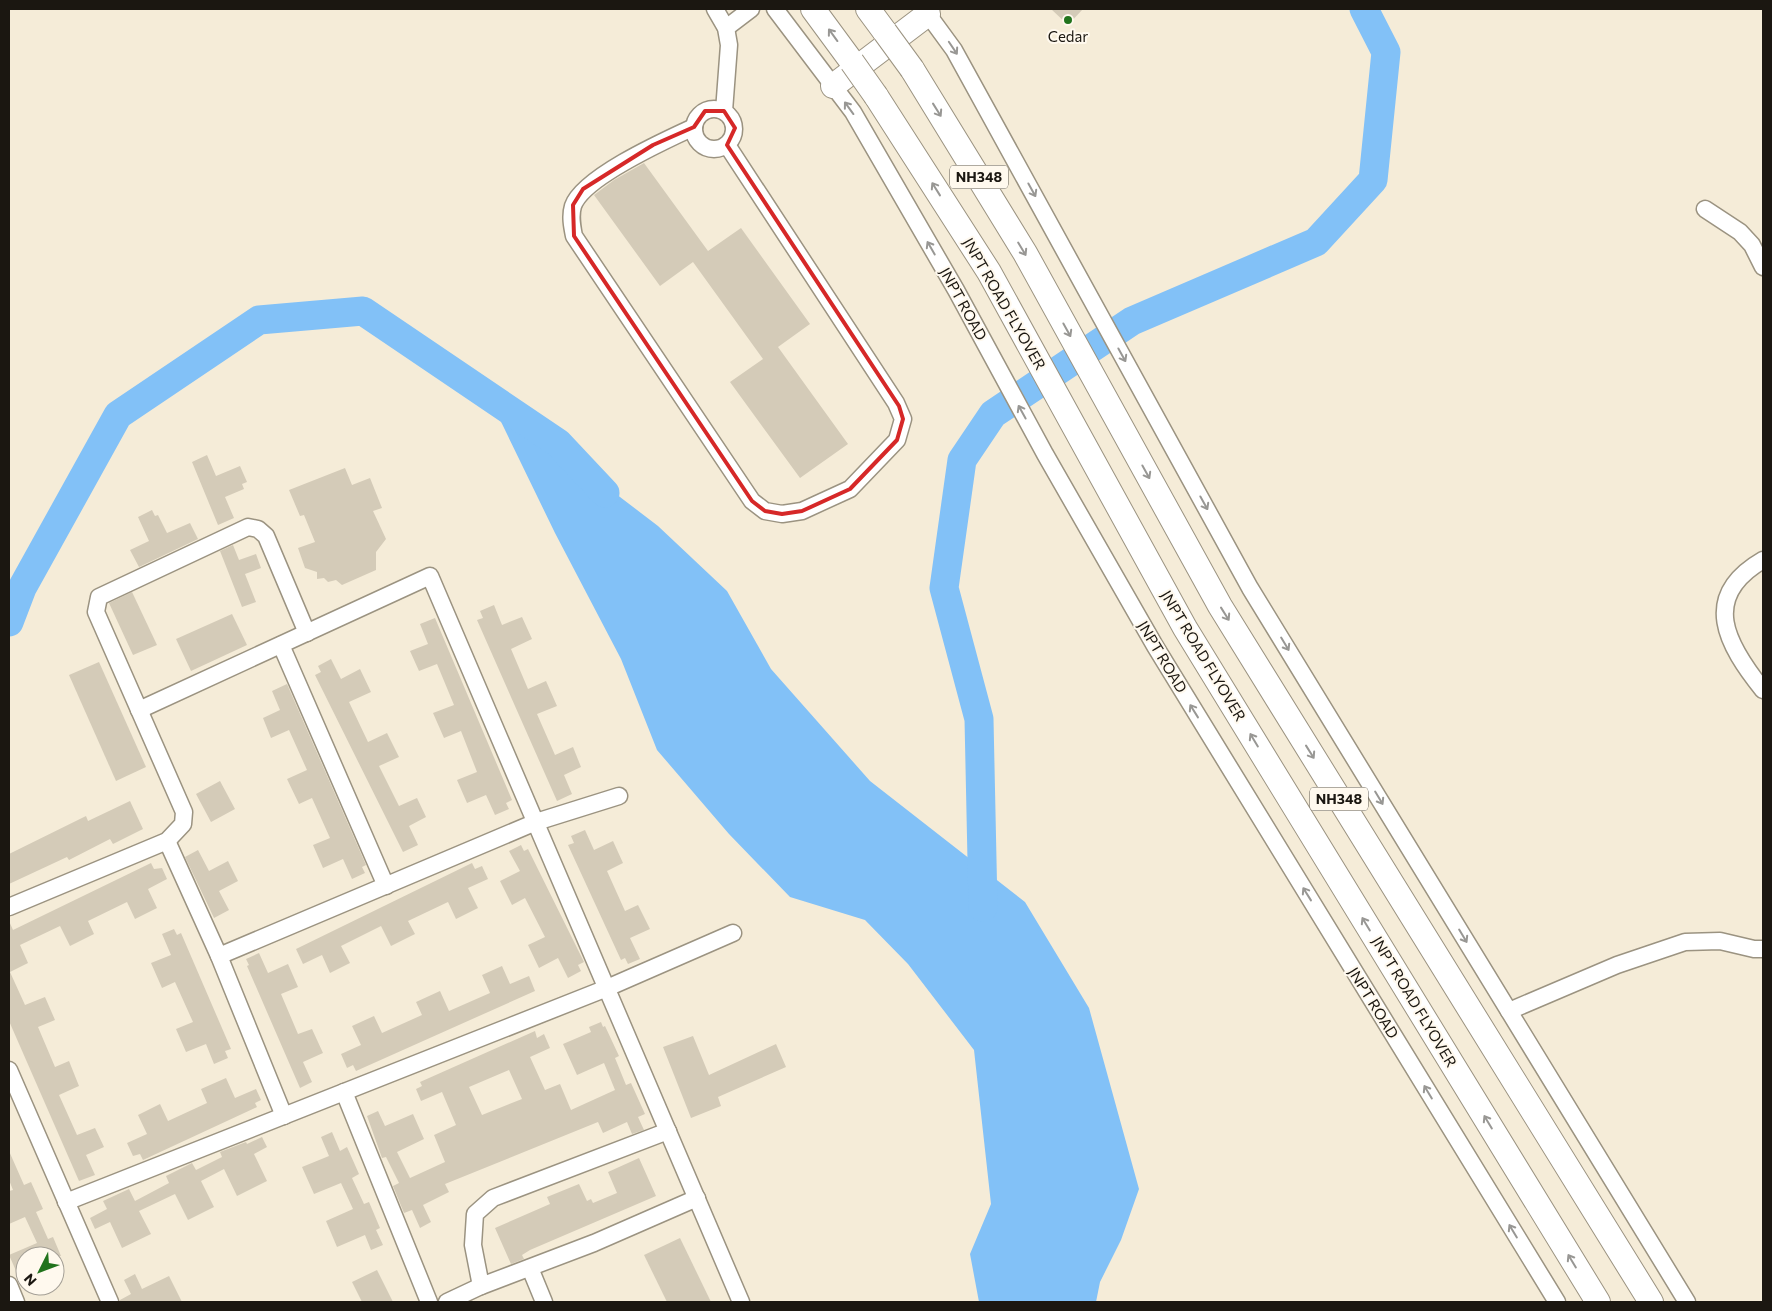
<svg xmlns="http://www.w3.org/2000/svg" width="1772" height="1311" viewBox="0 0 1772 1311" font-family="Commissioner,sans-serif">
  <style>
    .water { fill: #82c1f7 }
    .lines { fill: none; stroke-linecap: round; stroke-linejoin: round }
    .river { stroke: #82c1f7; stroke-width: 29 }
    .building { fill: #d4cbb8; fill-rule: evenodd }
    .minor-casing { stroke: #9b9381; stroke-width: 19 }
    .highway-casing { stroke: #9b9381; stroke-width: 26 }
    .minor { stroke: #fff; stroke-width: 16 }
    .highway { stroke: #fff; stroke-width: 24 }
    .highway-bridge-casing { stroke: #9b9381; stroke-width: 26; stroke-linecap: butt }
    .highway-bridge { stroke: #fff; stroke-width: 24 }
    .oneway { stroke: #989794 }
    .marked { fill: none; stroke: #d62828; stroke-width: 4; stroke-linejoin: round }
    .poi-dot { fill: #21731c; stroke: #fff9ee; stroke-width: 2 }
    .labels { text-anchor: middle; stroke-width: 4; stroke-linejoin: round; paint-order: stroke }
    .shield { fill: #fff9ee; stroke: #5f5b53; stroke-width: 1 }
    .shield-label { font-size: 14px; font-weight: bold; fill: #1b1711 }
    .poi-label { font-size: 15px; fill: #1b1711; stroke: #fff9ee }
    .street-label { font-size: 15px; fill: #1b1711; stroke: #fff9ee }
  </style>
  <rect width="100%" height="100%" fill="#f5ecd8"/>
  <polygon class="water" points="489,397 658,526 727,591 771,669 870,781 1025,902 1089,1008 1139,1189 1121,1240 1100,1282 1096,1302 979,1302 970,1254 991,1204 974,1050 908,964 865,920 790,897 729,834 657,750 621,659 555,533"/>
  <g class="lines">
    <g class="river">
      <polyline points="9,622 22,588 118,415 259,320 363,311 558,443 605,493"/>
      <polyline points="983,907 979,719 944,588 962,460 993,414 1132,321 1316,242 1373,180 1386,52 1364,9"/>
    </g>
  </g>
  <g class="building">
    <polygon points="1051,9 1083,9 1068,25"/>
    <polygon points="644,163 708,251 741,228 810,324 778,347 848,444 800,478 730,382 763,359 693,262 660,286 594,195 614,180"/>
    <polygon points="207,455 216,476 240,466 247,482 242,484 244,489 225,497 234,518 218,525 192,462"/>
    <polygon points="345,468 352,485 370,478 382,508 373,511 386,539 376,552 376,570 342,585 336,580 328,582 324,578 317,579 317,572 305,568 298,548 315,542 304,515 300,516 289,490"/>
    <polygon points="152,510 155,516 158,515 167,533 190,523 198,539 139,567 130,550 149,541 138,517"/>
    <polygon points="233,545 239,560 256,554 261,568 245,574 256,602 242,607 220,551"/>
    <polygon points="132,592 157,645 133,655 109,603"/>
    <polygon points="494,605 502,625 522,617 532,639 511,649 528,689 546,681 557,706 537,714 555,755 573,747 581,767 564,775 572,794 557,801 477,620 483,618 480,611"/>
    <polygon points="232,614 247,645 191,671 176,639"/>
    <polygon points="435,618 512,800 506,803 509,809 495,815 486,795 467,803 457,780 477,772 461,731 444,738 433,713 454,705 437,664 419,671 410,651 428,644 420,624"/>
    <polygon points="331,659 341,679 360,669 371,692 349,702 368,742 387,733 399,757 379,766 399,806 417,798 426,817 409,826 418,845 403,852 315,675 321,672 318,666"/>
    <polygon points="99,662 146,767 116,781 69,675"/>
    <polygon points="287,684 366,865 362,867 365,873 352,879 343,859 323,868 313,845 330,838 312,798 299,804 287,779 307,770 289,730 271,738 263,718 280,710 272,691"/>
    <polygon points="220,781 235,809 211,822 196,794"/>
    <polygon points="130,801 143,829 113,844 110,839 69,860 67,857 9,884 9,854 86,816 88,821"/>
    <polygon points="585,830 594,850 613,841 623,863 607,871 625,911 638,905 650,929 630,938 640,959 628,964 625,958 621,960 568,845 574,843 571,836"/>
    <polygon points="521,845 524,851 528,849 584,962 578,965 581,971 568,978 558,958 539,968 528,945 545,937 525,898 512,905 500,881 520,871 509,851"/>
    <polygon points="198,850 209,871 228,861 238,881 219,891 229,910 214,918 185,857"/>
    <polygon points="151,863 154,869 162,868 167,879 148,889 157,908 135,919 127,902 88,921 94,934 70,946 60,926 20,945 28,963 10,972 25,1005 45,997 55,1020 38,1027 55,1067 69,1061 79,1086 59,1095 77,1135 95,1128 104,1147 86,1155 95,1175 79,1181 9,1021 9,921 13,930"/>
    <polygon points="472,863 475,869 482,866 488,879 468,888 478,908 456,919 448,902 408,921 415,934 391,946 381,926 341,946 350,963 330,973 322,955 303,964 296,949"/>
    <polygon points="174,929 177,935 181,933 231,1049 225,1051 228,1058 214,1064 206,1044 186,1052 176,1029 193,1022 175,982 162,988 151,963 171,955 162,934"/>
    <polygon points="259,953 268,973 288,964 298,987 281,994 298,1034 312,1029 323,1053 303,1062 312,1082 300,1088 247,966 249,965 246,959"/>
    <polygon points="502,966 510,984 529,976 535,991 356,1071 353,1065 347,1068 341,1054 361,1045 352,1026 374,1016 382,1033 422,1015 416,1002 440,991 449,1011 490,993 482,975"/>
    <path d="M601 1022 603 1027 605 1026 619 1056 615 1058 626 1085 631 1083 645 1114 638 1117 644 1130 632 1134 627 1122 603 1133 598 1122 445 1184 449 1192 423 1205 431 1222 420 1228 412 1210 404 1213 393 1186 399 1183 386 1157 382 1158 367 1116 378 1111 385 1126 413 1114 424 1139 397 1152 410 1178 445 1162 434 1135 456 1125 442 1092 421 1101 416 1089 422 1086 420 1082 535 1031 537 1038 544 1034 550 1048 530 1057 545 1090 560 1084 571 1110 615 1090 604 1063 577 1075 563 1044 591 1032 589 1027ZM509 1070 522 1099 482 1115 469 1087Z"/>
    <polygon points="693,1036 709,1075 776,1044 786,1067 718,1097 721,1106 691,1118 663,1047"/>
    <polygon points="226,1078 235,1098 256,1089 261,1100 255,1103 257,1107 143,1160 140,1154 133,1156 127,1143 147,1134 138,1115 160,1104 168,1121 207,1103 201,1089"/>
    <polygon points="332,1132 340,1151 347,1147 359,1174 352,1178 364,1204 369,1202 380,1228 376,1230 383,1245 371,1250 365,1235 337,1247 326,1221 353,1209 341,1183 314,1194 302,1167 329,1156 321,1137"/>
    <polygon points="262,1137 267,1147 254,1154 267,1181 237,1196 224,1169 201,1181 214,1207 188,1220 175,1194 139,1211 151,1234 122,1248 110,1222 95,1229 90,1218 107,1209 103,1201 129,1189 135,1201 169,1183 166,1176 192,1163 196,1170 222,1157 220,1152 246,1142 247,1144"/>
    <polygon points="9,1151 24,1185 31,1182 43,1209 36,1212 48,1239 53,1237 61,1256 25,1256 25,1291 9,1255 37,1243 25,1217 9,1224 9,1191 13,1190 9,1180"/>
    <polygon points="639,1158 656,1196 530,1250 522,1255 524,1259 511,1264 495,1228 550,1204 547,1197 579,1184 587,1201 591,1199 593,1203 617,1193 608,1172"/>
    <polygon points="680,1238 711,1302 667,1302 644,1255"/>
    <polygon points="377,1270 393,1302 362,1302 352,1282"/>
    <polygon points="135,1274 142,1289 169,1276 182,1302 120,1302 120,1300 131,1294 124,1280"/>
  </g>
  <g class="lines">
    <defs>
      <g id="minor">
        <polyline points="715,9 726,28 729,45 724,111"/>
        <polyline points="775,9 853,112 956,290 1045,454 1155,646 1557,1302"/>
        <polyline points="924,9 954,50 1250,588 1687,1302"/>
        <polyline points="726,28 751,9"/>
        <circle cx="714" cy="129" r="20"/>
        <path d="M694 127C666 140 583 177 573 206 570 216 572 226 574 236L752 501 765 511 782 514 802 511 850 489 897 440 903 419 896 403 727 145"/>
        <polyline points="1705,209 1740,232 1752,245 1763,267"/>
        <path d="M1763 560C1699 597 1727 645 1763 690"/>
        <polyline points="281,645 386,886"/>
        <polyline points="139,710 430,576 741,1302"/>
        <polyline points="167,841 219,956 284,1116"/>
        <polyline points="9,907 167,841 183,824 184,812 96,612 99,597 248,527 258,529 266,536 307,633"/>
        <polyline points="219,956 536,822 619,796"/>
        <polyline points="1509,1011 1617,965 1685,942 1720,941 1754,949 1763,949"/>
        <polyline points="9,1070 110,1302"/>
        <polyline points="344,1092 429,1302"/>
        <polyline points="66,1202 607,988 733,933"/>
        <polyline points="530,1268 544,1302"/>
        <polyline points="9,1285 16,1302"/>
        <polyline points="481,1286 594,1243 697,1198"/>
        <polyline points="447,1302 481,1286 473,1245 475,1214 493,1198 668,1131"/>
      </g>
      <g id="highway">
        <polyline points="813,9 852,62"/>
        <polyline points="868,9 885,32"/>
        <polyline points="912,69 1025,253 1220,606 1651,1302"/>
        <polyline points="833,86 928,14"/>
        <polyline points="876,96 989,272 1185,628 1598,1302"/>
      </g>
    </defs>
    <use href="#minor" class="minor-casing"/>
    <use href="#highway" class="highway-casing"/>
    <use href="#minor" class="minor"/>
    <use href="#highway" class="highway"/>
    <defs>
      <g id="highway-bridge">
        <polyline points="885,32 912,69"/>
        <polyline points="852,62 876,96"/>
      </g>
    </defs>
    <use href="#highway-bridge" class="highway-bridge-casing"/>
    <use href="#highway-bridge" class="highway-bridge"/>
  </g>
  <defs><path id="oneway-shaft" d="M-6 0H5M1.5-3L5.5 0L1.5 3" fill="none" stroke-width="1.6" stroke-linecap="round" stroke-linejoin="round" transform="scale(1.25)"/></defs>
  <g class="oneway">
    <use href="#oneway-shaft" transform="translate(833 35) rotate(-126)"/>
    <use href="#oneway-shaft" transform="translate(953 48) rotate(56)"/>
    <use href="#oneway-shaft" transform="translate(849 108) rotate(-126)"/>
    <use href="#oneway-shaft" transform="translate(937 110) rotate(58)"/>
    <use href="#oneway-shaft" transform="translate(936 189) rotate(-122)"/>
    <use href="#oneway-shaft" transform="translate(1032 190) rotate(61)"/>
    <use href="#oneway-shaft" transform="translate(931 248) rotate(-120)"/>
    <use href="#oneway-shaft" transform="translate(1022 249) rotate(59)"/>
    <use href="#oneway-shaft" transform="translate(1067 330) rotate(61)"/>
    <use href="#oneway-shaft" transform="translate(1122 355) rotate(61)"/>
    <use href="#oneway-shaft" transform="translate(1022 412) rotate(-119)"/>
    <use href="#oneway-shaft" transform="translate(1146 472) rotate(61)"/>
    <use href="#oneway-shaft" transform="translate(1204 503) rotate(61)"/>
    <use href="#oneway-shaft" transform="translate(1225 614) rotate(58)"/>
    <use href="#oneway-shaft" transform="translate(1285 644) rotate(59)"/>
    <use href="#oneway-shaft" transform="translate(1194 711) rotate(-122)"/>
    <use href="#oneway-shaft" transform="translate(1254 740) rotate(-121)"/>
    <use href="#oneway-shaft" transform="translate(1310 752) rotate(58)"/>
    <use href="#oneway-shaft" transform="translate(1379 798) rotate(59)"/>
    <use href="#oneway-shaft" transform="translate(1307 894) rotate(-122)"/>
    <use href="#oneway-shaft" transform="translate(1366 924) rotate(-121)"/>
    <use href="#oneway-shaft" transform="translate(1463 936) rotate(59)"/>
    <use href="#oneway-shaft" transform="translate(1428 1092) rotate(-121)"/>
    <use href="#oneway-shaft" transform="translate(1488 1122) rotate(-121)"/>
    <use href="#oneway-shaft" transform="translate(1513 1231) rotate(-121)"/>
    <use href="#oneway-shaft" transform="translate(1572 1261) rotate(-121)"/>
  </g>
  <path class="marked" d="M705 111H724L735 128 727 145 899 406 903 419 897 440 850 489 802 511 782 514 765 511 752 501 574 236 573 205 583 189 653 145 694 127Z"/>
  <circle class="poi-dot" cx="1068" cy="20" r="5"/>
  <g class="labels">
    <g class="shield">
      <rect x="950" y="165.5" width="58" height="23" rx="4"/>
      <rect x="1310" y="787.5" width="58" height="23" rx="4"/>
    </g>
    <g class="shield-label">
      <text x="979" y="182">NH348</text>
      <text x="1339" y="804">NH348</text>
    </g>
    <g class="poi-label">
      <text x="1068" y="42">Cedar</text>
    </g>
    <g class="street-label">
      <text transform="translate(963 304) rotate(61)" y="5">JNPT ROAD</text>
      <text transform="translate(1004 304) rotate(60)" y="5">JNPT ROAD FLYOVER</text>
      <text transform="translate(1203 656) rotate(59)" y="5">JNPT ROAD FLYOVER</text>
      <text transform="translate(1162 657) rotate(59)" y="5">JNPT ROAD</text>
      <text transform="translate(1414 1002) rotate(59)" y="5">JNPT ROAD FLYOVER</text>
      <text transform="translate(1373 1003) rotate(58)" y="5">JNPT ROAD</text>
    </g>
  </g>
  <rect width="1772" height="1311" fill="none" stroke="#1b1711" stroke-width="20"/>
  <g transform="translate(40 1271) rotate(228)"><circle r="24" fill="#fff9ee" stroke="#a49f96"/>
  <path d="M0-4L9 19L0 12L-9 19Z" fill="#21731c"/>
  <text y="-8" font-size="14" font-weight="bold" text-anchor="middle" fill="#1b1711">N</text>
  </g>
</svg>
